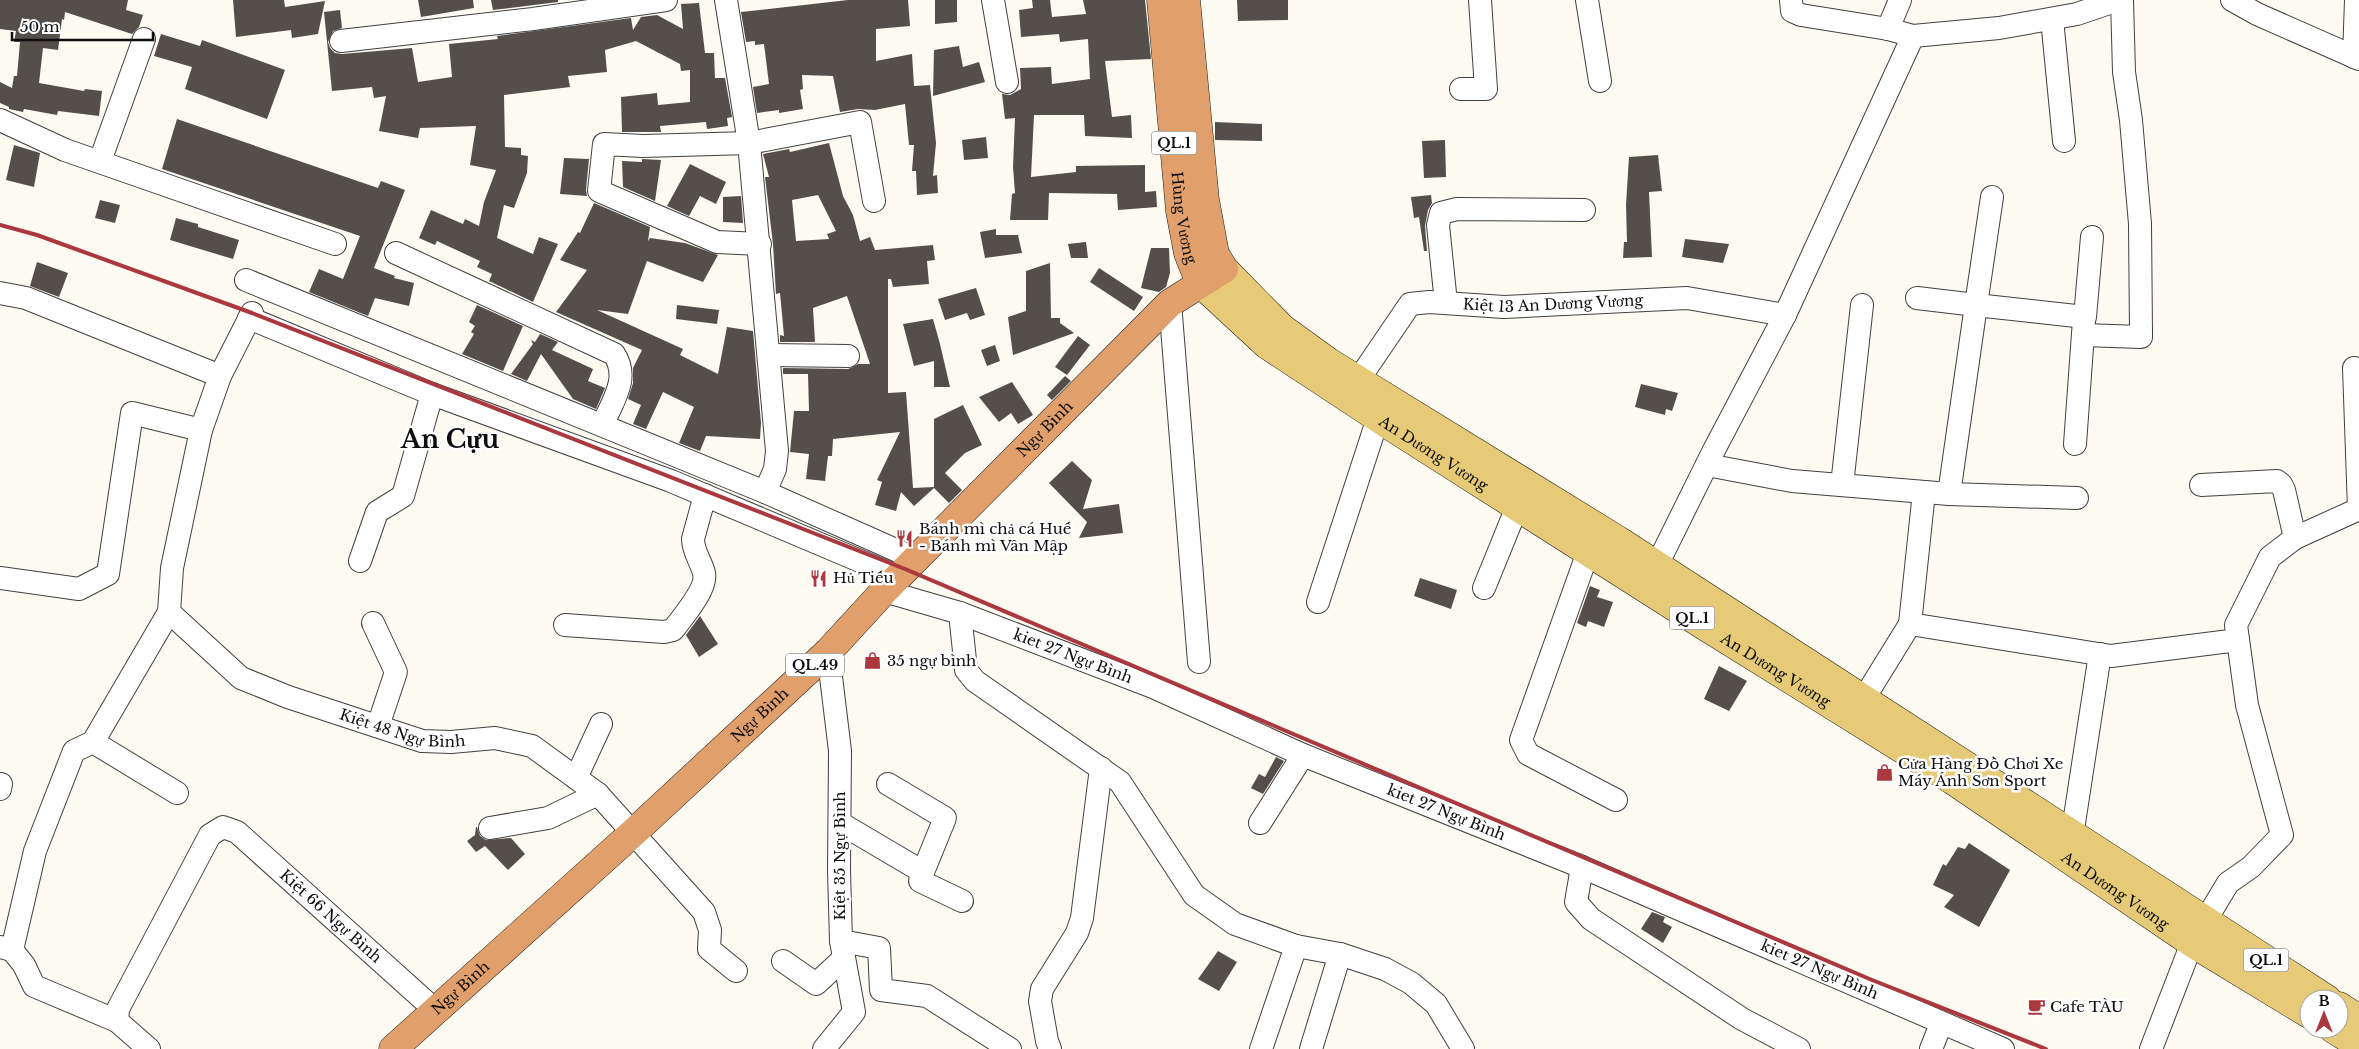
<svg xmlns="http://www.w3.org/2000/svg" width="2359" height="1049" viewBox="0 0 2359 1049" font-family="'Libre Baskerville',serif">
  <style>
    .building { fill: #554f4c; fill-rule: evenodd }
    .lines { fill: none; stroke-linecap: round; stroke-linejoin: round }
    .minor-casing { stroke: #414141; stroke-width: 24 }
    .major-casing { stroke: #1f1f1f; stroke-width: 29 }
    .highway-casing { stroke: #1f1f1f; stroke-width: 29 }
    .minor { stroke: #fff; stroke-width: 22 }
    .major { stroke: #e6ca77; stroke-width: 28 }
    .highway { stroke: #e19f6b; stroke-width: 28 }
    .rail { stroke: #ac383f; stroke-width: 4 }
    .labels { text-anchor: middle; stroke-width: 5; stroke-linejoin: round; paint-order: stroke }
    .shield { fill: #fff; stroke: #565656; stroke-width: 1 }
    .shield-label { font-size: 14px; font-weight: bold; fill: #0e0e0e }
    .street-label { font-size: 15px; fill: #0e0e0e; stroke: #fff }
    .poi-label { font-size: 15px; fill: #0e0e0e; stroke: #fff; text-anchor: start }
    .town-label { font-size: 25px; font-weight: bold; fill: #0e0e0e; stroke: #fff }
  </style>
  <rect width="100%" height="100%" fill="#fdfaf1"/>
  <g class="building">
    <polygon points="0,0 128,0 126,10 143,15 139,27 132,34 65,12 64,20 62,19 58,50 43,48 39,83 84,91 85,89 102,91 99,116 58,111 57,115 24,109 23,112 9,109 9,107 0,103 0,82 12,88 14,76 17,76 20,42 14,42 16,31 0,29"/>
    <polygon points="233,0 284,0 285,7 325,1 318,34 292,38 291,30 236,37"/>
    <polygon points="418,0 473,0 474,8 421,17"/>
    <polygon points="491,0 558,0 558,2 493,10"/>
    <polygon points="848,0 908,0 910,26 876,29 876,61 912,54 914,86 930,85 936,143 933,176 937,175 938,193 917,195 916,171 912,171 914,145 909,145 905,104 875,110 858,109 840,112 833,76 802,75 803,89 800,90 803,109 779,113 779,110 757,113 753,87 769,84 764,44 755,45 755,41 746,42 741,12"/>
    <polygon points="935,0 957,0 957,22 935,24"/>
    <polygon points="1032,0 1050,0 1052,17 1086,14 1083,0 1145,0 1151,59 1105,61 1112,117 1131,115 1132,138 1085,136 1084,115 1034,115 1031,177 1076,172 1076,166 1145,165 1145,192 1156,191 1157,207 1118,210 1117,194 1049,193 1048,220 1010,220 1012,194 1015,193 1013,167 1015,118 1005,119 1002,94 1010,95 1021,89 1020,68 1051,67 1052,84 1090,79 1088,39 1060,42 1059,34 1021,37 1019,10 1033,8"/>
    <polygon points="1237,0 1288,0 1288,20 1238,21"/>
    <polygon points="699,3 705,53 714,53 715,78 725,78 732,117 727,118 728,126 707,129 706,122 660,126 661,132 622,132 621,97 657,93 658,105 690,102 690,70 681,71 680,64 636,41 605,50 607,72 568,76 570,87 504,95 505,147 521,148 521,155 528,156 527,173 514,208 504,205 497,238 533,254 539,237 558,244 533,302 489,281 492,274 477,267 480,261 437,241 435,245 419,238 431,210 463,224 465,219 479,226 484,202 496,170 470,165 476,126 420,128 418,138 379,131 386,96 374,98 372,87 332,91 324,12 340,10 342,28 333,31 328,42 330,48 335,53 342,54 412,48 418,82 452,77 449,44 498,39 497,36 631,18 633,30 641,17 657,15 683,29 681,4"/>
    <polygon points="161,34 200,46 202,40 285,70 267,119 185,89 192,67 154,56"/>
    <polygon points="959,46 963,67 979,62 985,82 933,96 934,50"/>
    <polygon points="177,119 378,188 381,181 405,190 374,268 395,276 394,278 414,283 409,306 375,298 368,316 309,292 319,269 343,279 360,236 162,169"/>
    <polygon points="1215,122 1262,124 1262,141 1215,140"/>
    <polygon points="986,137 988,158 964,160 962,140"/>
    <polygon points="1445,140 1446,177 1424,178 1422,141"/>
    <path d="M829 143 843 196 853 215 860 241 870 237 875 250 933 245 935 260 927 261 929 284 893 287 891 279H888V393L906 392 913 488 934 487V419L963 405 982 445 965 453 945 473 962 490 949 503 934 488 914 506 901 492 896 511 875 505 882 482 877 480 900 432 833 439 832 456H828L825 481 806 479 809 454 790 452 794 411H809L808 374H783V368L848 369 858 364H870L847 296 813 308 815 342H780V335L784 336 780 293 776 294 773 244 765 177H769L763 154 789 149 790 152ZM818 195 836 231 827 234 829 239 796 241 792 200Z"/>
    <polygon points="14,145 40,153 34,187 6,180"/>
    <polygon points="1658,155 1662,191 1649,192 1652,257 1623,258 1624,242 1627,242 1626,205 1629,157"/>
    <polygon points="564,158 589,159 586,190 587,196 560,194"/>
    <polygon points="642,159 661,160 655,201 623,187 622,161 642,162"/>
    <polygon points="690,164 726,182 716,204 700,196 689,216 667,206"/>
    <polygon points="1431,195 1432,203 1428,210 1425,226 1427,251 1424,251 1419,217 1414,218 1411,197"/>
    <polygon points="741,196 743,223 723,222 723,197"/>
    <polygon points="100,200 120,205 115,223 95,218"/>
    <polygon points="594,203 650,227 648,241 650,238 685,243 718,255 703,282 647,261 628,314 597,310 683,349 680,355 718,374 727,327 753,331 761,423 760,439 706,436 700,451 679,443 694,407 663,392 646,429 633,424 641,405 628,399 633,383 633,368 642,350 556,312 587,270 560,260 578,232 580,233"/>
    <polygon points="176,218 198,224 198,227 239,240 233,259 170,240"/>
    <polygon points="996,229 996,235 1018,235 1022,253 985,258 980,232"/>
    <polygon points="1685,239 1729,244 1723,263 1682,257"/>
    <polygon points="1086,242 1088,258 1071,258 1068,244"/>
    <polygon points="1151,248 1169,248 1170,273 1166,287 1159,292 1141,288"/>
    <polygon points="37,262 68,273 59,297 30,286"/>
    <polygon points="1050,263 1051,318 1060,318 1060,323 1074,333 1013,355 1008,317 1026,311 1026,271"/>
    <polygon points="1099,268 1143,297 1134,311 1090,282"/>
    <polygon points="976,288 985,315 970,320 967,313 945,320 938,299"/>
    <polygon points="477,305 523,326 503,371 462,354 474,334 471,332 475,326 469,322"/>
    <polygon points="677,305 719,310 717,324 676,319"/>
    <polygon points="933,319 940,344 950,387 934,387 934,361 914,366 903,324"/>
    <polygon points="540,334 558,342 552,350 593,369 588,381 605,388 596,409 573,399 541,354 527,381 511,374 533,344 531,340 535,342"/>
    <polygon points="1078,336 1090,345 1067,375 1055,367"/>
    <polygon points="995,345 1000,361 987,366 981,350"/>
    <polygon points="1065,376 1071,381 1052,400 1047,395"/>
    <polygon points="1012,382 1033,415 1018,424 1011,413 999,422 979,397"/>
    <polygon points="1641,384 1678,393 1672,411 1666,409 1665,415 1635,407"/>
    <polygon points="1072,461 1092,480 1083,509 1119,504 1123,533 1079,538 1087,522 1049,483"/>
    <polygon points="1420,578 1457,590 1451,609 1414,596"/>
    <polygon points="1590,586 1600,590 1597,597 1613,602 1604,627 1588,621 1586,627 1577,623"/>
    <polygon points="700,616 718,644 699,657 686,635"/>
    <polygon points="1719,666 1747,681 1729,711 1704,699"/>
    <polygon points="1276,757 1284,761 1263,794 1251,788 1259,774 1265,777"/>
    <polygon points="476,827 477,827 480,836 486,840 511,838 525,854 508,870 485,846 476,852 467,841 475,835"/>
    <polygon points="1969,843 2010,870 1979,927 1944,907 1954,895 1933,885 1943,864 1946,866 1958,847 1965,849"/>
    <polygon points="1652,912 1665,917 1663,922 1672,927 1663,943 1641,929"/>
    <polygon points="1218,951 1237,962 1219,991 1198,979"/>
  </g>
  <g class="lines">
    <defs>
      <g id="minor">
        <polyline points="993,0 1007,82"/>
        <polyline points="1587,0 1600,81"/>
        <polyline points="2232,0 2257,14 2359,59"/>
        <polyline points="2052,19 2064,141"/>
        <polyline points="1888,29 1900,0"/>
        <polyline points="1913,36 1999,28 2077,14 2118,0"/>
        <polyline points="341,41 533,19 666,0"/>
        <polyline points="2354,57 2356,0"/>
        <polyline points="1461,89 1486,89 1480,0"/>
        <polyline points="0,120 65,150 335,244"/>
        <polyline points="100,161 144,39"/>
        <polyline points="760,244 717,242 599,191 604,144 643,146 749,143 860,122 874,201"/>
        <path d="M396 253 614 354C630 378 613 400 603 424"/>
        <polyline points="246,280 765,492 775,469 777,451 749,143 726,0"/>
        <polyline points="0,293 26,298 220,376"/>
        <polyline points="1917,298 1976,305 1992,197"/>
        <polyline points="1170,303 1199,662"/>
        <polyline points="1446,303 1438,225 1441,213 1457,209 1584,210"/>
        <polyline points="249,318 432,394 671,481 898,577"/>
        <polyline points="2083,335 2141,337 2141,333 2140,224 2131,120 2124,72 2122,0"/>
        <polyline points="770,355 848,356"/>
        <polyline points="2354,368 2359,509"/>
        <path id="s1" d="M1359 379 1410 304 1429 302 1504 307 1687 298 1785 315"/>
        <polyline points="2075,444 2084,320"/>
        <polyline points="1707,465 1792,481 1949,494 2077,498"/>
        <polyline points="1842,485 1862,305"/>
        <polyline points="2201,485 2277,481 2281,484 2284,490 2295,538"/>
        <polyline points="765,492 916,559"/>
        <polyline points="1949,494 1976,305 2085,317 2092,237"/>
        <polyline points="1588,552 1521,740 1528,754 1616,800"/>
        <polyline points="360,561 377,512 403,496 432,394"/>
        <polyline points="1657,565 1714,450 1785,315 1913,36 1888,29 1801,15 1792,11 1791,0"/>
        <polyline points="0,578 79,589 108,574 132,413 201,430"/>
        <polyline points="1484,588 1517,507"/>
        <path id="s2" d="M884 591 960 613 1153 687 1303 755 1582 867 2003 1049"/>
        <polyline points="1318,602 1378,418"/>
        <path id="s3" d="M169 612 241 678 288 697 422 741 451 742 495 738 532 746 598 794 704 912 710 930 709 949 736 971"/>
        <polyline points="960,613 966,670 975,681 1120,782 1194,895 1235,924 1296,946 1340,954 1385,969 1411,983 1436,1004 1463,1049"/>
        <polyline points="373,623 396,672 378,726"/>
        <polyline points="1910,624 2111,656 2238,640"/>
        <path d="M565 625 664 632 673 630C682 618 708 588 704 573 701 561 693 552 693 539L705 495"/>
        <polyline points="1863,700 1910,624 1924,492"/>
        <polyline points="93,742 177,793"/>
        <polyline points="576,778 601,724"/>
        <polyline points="0,789 1,784"/>
        <polyline points="840,823 923,872 945,818 888,784"/>
        <polyline points="1260,823 1303,755"/>
        <polyline points="490,828 548,818 598,794"/>
        <polyline points="2072,836 2100,654"/>
        <polyline points="1582,867 1576,902 1591,919 1742,1019 1799,1049"/>
        <polyline points="923,872 920,881 962,901"/>
        <polyline points="841,941 879,948 881,990 927,996 1010,1049"/>
        <polyline points="0,947 12,950 35,851 74,751 93,742 169,612 172,568 201,430 220,376 252,313"/>
        <polyline points="12,950 24,965 34,986 117,1021 149,1049"/>
        <polyline points="783,961 816,984 844,958"/>
        <path id="s4" d="M117 1021 118 1009 210 835 223 827 237 832 435 1010"/>
        <polyline points="824,1049 854,1012 841,941 839,871 840,751 828,652"/>
        <polyline points="1050,1049 1047,1041 1040,1001 1042,989 1077,933 1082,918 1101,768"/>
        <polyline points="1261,1049 1296,946"/>
        <polyline points="1311,1049 1340,954"/>
        <polyline points="1931,1049 1941,1024"/>
        <polyline points="2151,1049 2192,943 2228,883 2251,867 2282,835 2247,705 2236,625 2270,557 2295,538 2359,509"/>
      </g>
      <g id="major">
        <polyline points="1224,269 1282,328 1329,362 1618,540 2327,999"/>
        <path id="s5" d="M1200 283 1267 345 1390 426 1706 627 1952 780 2192 943 2309 1014"/>
        <polyline points="2339,1006 2359,1019"/>
        <polyline points="2333,1029 2359,1045"/>
      </g>
      <g id="highway">
        <path id="s6" d="M1161 0 1180 211 1188 253 1200 283"/>
        <path id="s7" d="M393 1049 634 832 828 652 884 591 1170 303 1224 269 1215 254 1205 200 1186 0"/>
      </g>
    </defs>
    <use href="#minor" class="minor-casing"/>
    <use href="#major" class="major-casing"/>
    <use href="#highway" class="highway-casing"/>
    <use href="#minor" class="minor"/>
    <use href="#major" class="major"/>
    <use href="#highway" class="highway"/>
    <polyline class="rail" points="0,225 37,235 252,313 905,569 1872,980 2046,1049"/>
  </g>
  <defs>
    <symbol id="restaurant-bare" viewBox="-9 -9 18 18"><path d="M-5-6h1v4h1v-4h1v4h1v-4h1v5L-1.5 .5V6h-2V.5L-5-1ZM5-6V6H3V1.5H1.5Q1.5-4 5-6Z" fill="#ac383f" stroke="#fff" stroke-width="2.5" paint-order="stroke"/></symbol>
    <symbol id="shop-bare" viewBox="-9 -9 18 18"><path d="M-5-2.5h2.3a2.7 3.5 0 0 1 5.4 0H5L5.5 6h-11ZM-1.5-2.5h3a1.5 2.3 0 0 0-3 0Z" fill="#ac383f" stroke="#fff" stroke-width="2.5" paint-order="stroke"/></symbol>
    <symbol id="cafe-bare" viewBox="-9 -9 18 18"><path d="M-5.5-4.5H6V0H3Q3 3.5 0 3.5H-2.5Q-5.5 3.5-5.5 0ZM3-3.2v2h1.7v-2ZM-6 4.5H4V6H-6Z" fill="#ac383f" stroke="#fff" stroke-width="2.5" paint-order="stroke"/></symbol>
  </defs>
  <g fill-rule="evenodd">
    <use href="#restaurant-bare" x="892" y="526" width="25" height="25"/>
    <use href="#restaurant-bare" x="806" y="566" width="25" height="25"/>
    <use href="#shop-bare" x="860" y="648" width="25" height="25"/>
    <use href="#shop-bare" x="1872" y="760" width="25" height="25"/>
    <use href="#cafe-bare" x="2024" y="994" width="25" height="25"/>
  </g>
  <g class="labels">
    <g class="shield">
      <rect x="1151.5" y="131.5" width="45" height="23" rx="4"/>
      <rect x="1669.5" y="606.5" width="45" height="23" rx="4"/>
      <rect x="786" y="653.5" width="58" height="23" rx="4"/>
      <rect x="2243.5" y="948.5" width="45" height="23" rx="4"/>
    </g>
    <g class="shield-label">
      <text x="1174" y="148">QL.1</text>
      <text x="1692" y="623">QL.1</text>
      <text x="815" y="670">QL.49</text>
      <text x="2266" y="965">QL.1</text>
    </g>
    <g class="street-label">
      <text dy="5" stroke="none"><textPath href="#s6" startOffset="219">Hùng Vương</textPath></text>
      <text dy="5" stroke="none"><textPath href="#s1" startOffset="234">Kiệt 13 An Dương Vương</textPath></text>
      <text dy="5" stroke="none"><textPath href="#s7" startOffset="900">Ngự Bình</textPath></text>
      <text dy="5" stroke="none"><textPath href="#s5" startOffset="290">An Dương Vương</textPath></text>
      <text dy="5" stroke="none"><textPath href="#s2" startOffset="200">kiet 27 Ngự Bình</textPath></text>
      <text dy="5" stroke="none"><textPath href="#s5" startOffset="695">An Dương Vương</textPath></text>
      <text dy="5" stroke="none"><textPath href="#s7" startOffset="496">Ngự Bình</textPath></text>
      <text dy="5" stroke="none"><textPath href="#s3" startOffset="268">Kiệt 48 Ngự Bình</textPath></text>
      <text dy="5" stroke="none"><textPath href="#s2" startOffset="605">kiet 27 Ngự Bình</textPath></text>
      <text transform="translate(840 856) rotate(-90)" y="5">Kiệt 35 Ngự Bình</text>
      <text dy="5" stroke="none"><textPath href="#s5" startOffset="1100">An Dương Vương</textPath></text>
      <text dy="5" stroke="none"><textPath href="#s4" startOffset="365">Kiệt 66 Ngự Bình</textPath></text>
      <text dy="5" stroke="none"><textPath href="#s2" startOffset="1010">kiet 27 Ngự Bình</textPath></text>
      <text dy="5" stroke="none"><textPath href="#s7" startOffset="91">Ngự Bình</textPath></text>
    </g>
    <g class="poi-label">
      <text x="919" y="534">Bánh mì chả cá Huế<tspan x="919" dy="17">- Bánh mì Vân Mập</tspan></text>
      <text x="833" y="583">Hủ Tiếu</text>
      <text x="887" y="666">35 ngự bình</text>
      <text x="1898" y="769">Cửa Hàng Đồ Chơi Xe<tspan x="1898" dy="17">Máy Ánh Sơn Sport</tspan></text>
      <text x="2050" y="1012">Cafe TÀU</text>
    </g>
    <g class="town-label">
      <text x="450" y="448">An Cựu</text>
    </g>
  </g>
  <g transform="translate(2324 1014)"><circle r="24" fill="#ffffff" stroke="#9f9f9f"/>
  <path d="M0-4L9 19L0 12L-9 19Z" fill="#ac383f"/>
  <text y="-8" font-size="14" font-weight="bold" text-anchor="middle" fill="#0e0e0e">B</text>
  </g>
  <path d="M12 32v8h141v-8" fill="none" stroke="#0e0e0e" stroke-width="2.5"/>
  <text x="20" y="32" font-size="15" fill="#0e0e0e" stroke="#ffffff" stroke-width="4" paint-order="stroke">50 m</text>
</svg>
